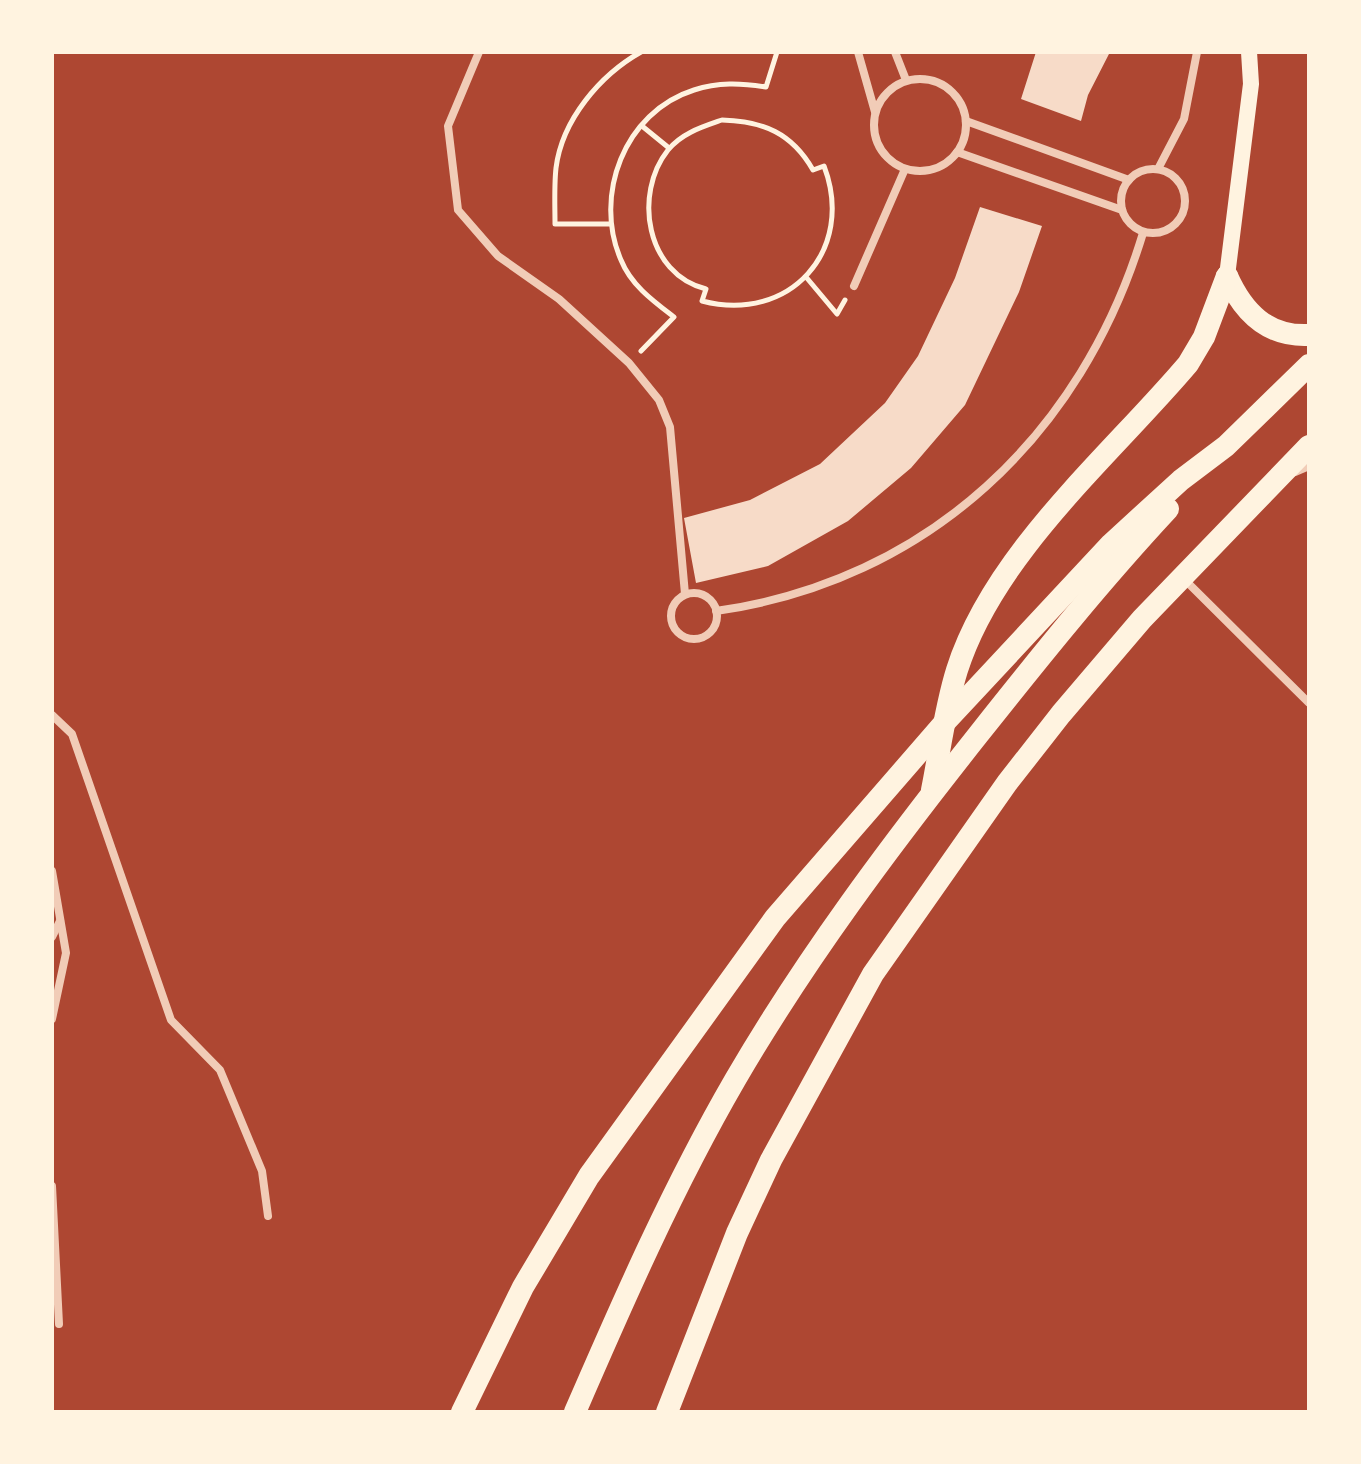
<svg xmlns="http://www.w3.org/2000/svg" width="1361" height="1464" viewBox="0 0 1361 1464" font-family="'Fira Sans',sans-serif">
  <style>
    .green { fill: #ae4732 }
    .building { fill: #f7dbc8 }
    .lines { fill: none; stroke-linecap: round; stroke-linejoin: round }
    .path { stroke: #fff3e0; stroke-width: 5 }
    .minor { stroke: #f1ccb7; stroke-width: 8 }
    .secondary { stroke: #fff3e0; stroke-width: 16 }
    .trunk { stroke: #fff3e0; stroke-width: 22 }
  </style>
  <rect width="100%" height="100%" fill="#c8553d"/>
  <rect class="green" x="52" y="52" width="1257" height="1360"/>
  <g class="building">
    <polygon points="1036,52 1110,52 1088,95 1081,121 1021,99"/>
    <polygon points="980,207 1042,226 1019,292 965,405 911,468 848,521 768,566 696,583 684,518 750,500 820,464 885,403 918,356 955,278"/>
  </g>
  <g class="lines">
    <g class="path">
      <path d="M722 120C763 121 792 133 813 170L824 166C856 250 790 324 702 301L706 289C646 274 633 194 668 150 682 133 702 127 722 120Z"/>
      <polyline points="642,126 669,148"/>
      <path d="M610 224H555C555 206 554 186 556 168 562 120 600 75 641 52"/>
      <polyline points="806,277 837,314 845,300"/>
      <path d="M641 351 674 317C653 301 631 285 621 260 593 196 624 112 694 90 718 82 741 83 766 87L777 52"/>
    </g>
    <g class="minor">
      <polyline points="479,52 448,126 458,210 498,256 559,299 629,363 659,400 670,427 685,594"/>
      <polyline points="858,52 875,112"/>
      <polyline points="895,52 906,80"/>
      <circle cx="920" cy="125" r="46"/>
      <polyline points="966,121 1129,180"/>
      <polyline points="957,152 1122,210"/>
      <circle cx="1153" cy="201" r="32"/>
      <polyline points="1158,169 1184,119 1197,52"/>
      <polyline points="854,286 905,169"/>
      <polyline points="1295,472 1309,466"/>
      <polyline points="1185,580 1309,703"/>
      <circle cx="694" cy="616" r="23"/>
      <path d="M716 611C928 581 1082 435 1143 233"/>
      <polyline points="52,715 72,734 171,1020 220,1070 262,1171 268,1216"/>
      <polyline points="52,871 66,953 52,1019"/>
      <polyline points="52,937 60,921"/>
      <polyline points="52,1186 59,1324"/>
    </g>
    <polyline class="secondary" points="1227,276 1251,84 1249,52"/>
    <g class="trunk">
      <path d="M1227 276C1243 312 1267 337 1309 335"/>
      <path d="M932 790C940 750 945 708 957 670 994 553 1111 455 1188 364L1204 337 1227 276"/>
      <polyline points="462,1412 523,1287 589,1176 775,918 946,721 1111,544 1181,480 1226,446 1309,365"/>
      <path d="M575 1412C624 1299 673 1187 735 1080 806 958 890 846 978 735 1039 658 1101 581 1168 509"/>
      <polyline points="667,1412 737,1233 771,1160 873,974 1007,783 1061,714 1142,619 1309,446"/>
    </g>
  </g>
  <rect width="1361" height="1464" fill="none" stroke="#fff3e0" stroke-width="108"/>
</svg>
